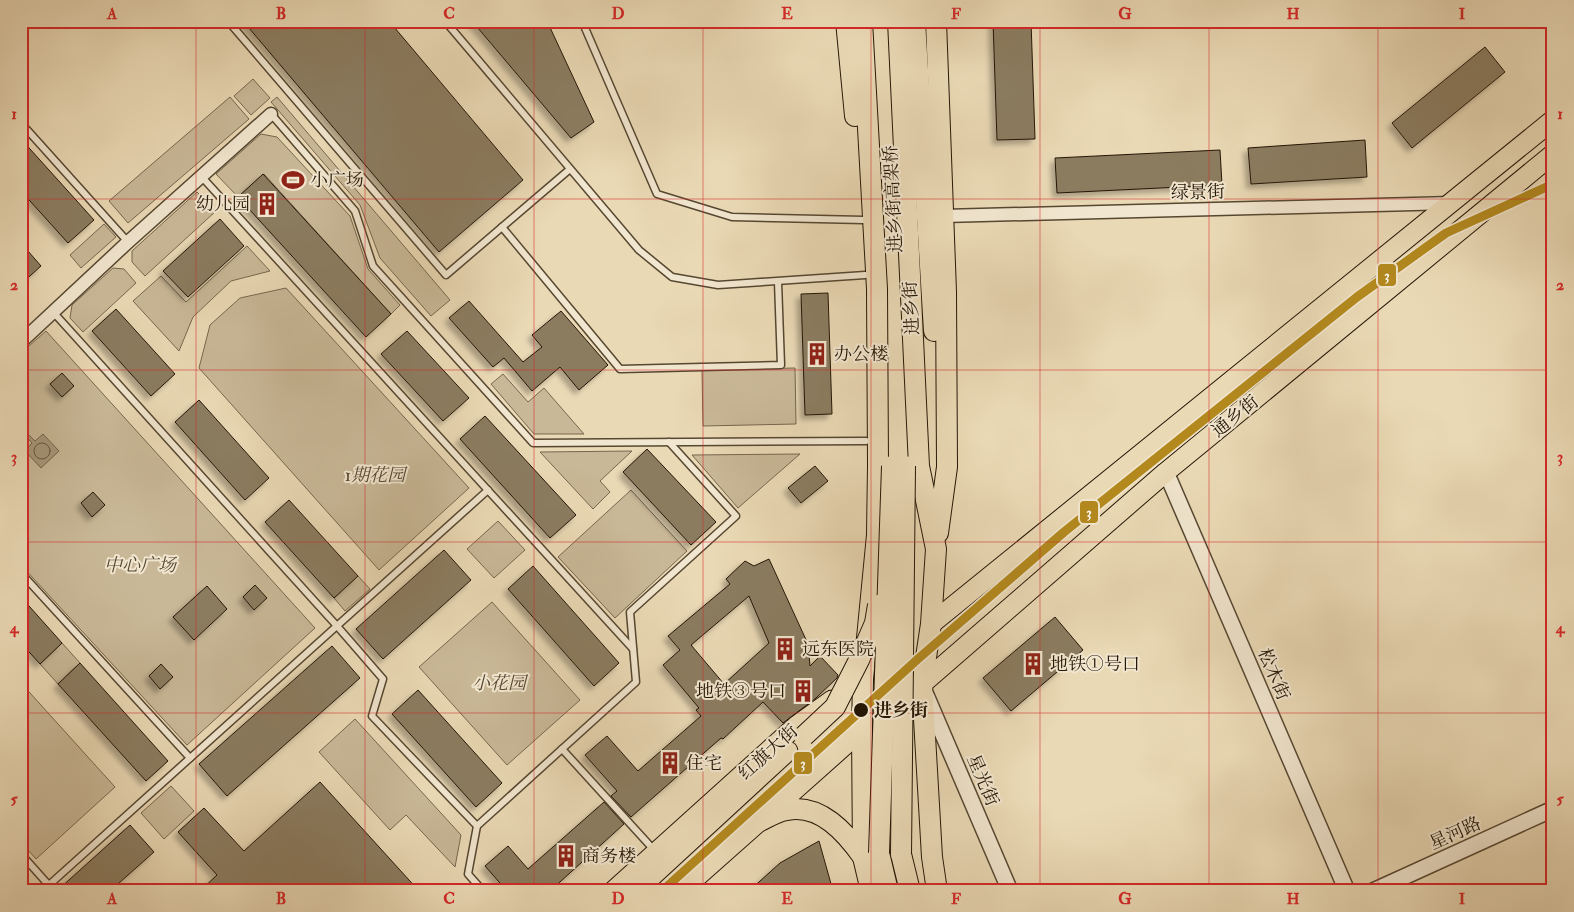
<svg xmlns="http://www.w3.org/2000/svg" width="1574" height="912" viewBox="0 0 1574 912" font-family="'IM FELL Double Pica','Noto Serif SC',serif">
  <style>
    .green { fill: #c9b897; stroke: #77674e }
    .water { fill: #a79779; stroke: #73634b }
    .lines { fill: none; stroke-linecap: round; stroke-linejoin: round }
    .shore { stroke: #66563f; stroke-width: 1 }
    .building { fill: #8b7b61; stroke: #251605; fill-rule: evenodd; filter: url(#shadow) }
    .service-casing { stroke: #564731; stroke-width: 9 }
    .minor-casing { stroke: #564731; stroke-width: 15 }
    .tertiary-casing { stroke: #564731; stroke-width: 18 }
    .primary-casing { stroke: #251605; stroke-width: 21 }
    .trunk-casing { stroke: #251605; stroke-width: 22 }
    .service { stroke: #f1e6cf; stroke-width: 6 }
    .minor { stroke: #f1e6cf; stroke-width: 12 }
    .tertiary { stroke: #f1e6cf; stroke-width: 15 }
    .primary { stroke: #ead9b5; stroke-width: 19 }
    .trunk { stroke: #ead9b5; stroke-width: 20 }
    .trunk-bridge-casing { stroke: #251605; stroke-width: 22; stroke-linecap: butt }
    .trunk-bridge { stroke: #ead9b5; stroke-width: 20 }
    .metro-1-casing { stroke: #f1e6cf; stroke-width: 12 }
    .metro-1 { stroke: #b3891e; stroke-width: 9 }
    .grid { fill: none; stroke: #d62828; stroke-width: 1; stroke-opacity: 0.55 }
    .stop-dot { fill: #251605; stroke: #f1e6cf; stroke-width: 2 }
    .labels { text-anchor: middle; stroke-width: 4; stroke-linejoin: round; paint-order: stroke }
    .poi-label { font-size: 18px; fill: #251605; stroke: #f1e6cf; text-anchor: start }
    .street-label { font-size: 18px; fill: #251605; stroke: #f1e6cf }
    .park-label { font-size: 18px; font-style: italic; fill: #564731; stroke: #f1e6cf }
    .stop-label { font-size: 18px; font-weight: bold; fill: #251605; stroke: #f1e6cf; text-anchor: start }
    .line-badge { stroke: #f1e6cf; stroke-width: 2 }
    .badge-label { font-size: 14px; text-anchor: middle; font-weight: bold; fill: #fff }
    .neatline { fill: none; stroke: #d62828; stroke-width: 2 }
    .grid-label { font-size: 16px; text-anchor: middle; font-weight: bold; fill: #d62828 }
  </style>
  <defs>
    <filter id="shadow"><feDropShadow dx="-4.5" dy="4.5" stdDeviation="2.5" flood-color="#0004"/></filter>
  </defs>
  <rect width="100%" height="100%" fill="#ead9b5"/>
  <filter id="stains"><feTurbulence type="fractalNoise" baseFrequency=".004" numOctaves="4"/><feColorMatrix values="0 0 0 0 .2 0 0 0 0 .09 0 0 0 0 .02 0 0 0 .5 -.17"/></filter>
  <radialGradient id="worn" r=".72"><stop offset=".6" stop-color="#630" stop-opacity="0"/><stop offset="1" stop-color="#630" stop-opacity=".3"/></radialGradient>
  <g class="green">
    <polygon points="253,79 270,98 251,115 234,96"/>
    <polygon points="230,97 249,119 128,223 109,201"/>
    <polygon points="277,97 450,300 431,316 380,258 360,205 271,102"/>
    <polygon points="261,134 277,137 350,216 368,269 400,305 391,314 264,174 238,197 216,174"/>
    <polygon points="197,192 216,211 145,276 132,262 132,251"/>
    <polygon points="104,224 116,237 81,268 70,255"/>
    <polygon points="247,246 270,271 231,281 193,317 179,351 133,301 161,276 186,302"/>
    <polygon points="113,268 124,269 136,283 83,332 70,318 72,305"/>
    <polygon points="286,288 469,488 379,570 199,368 210,325 240,298"/>
    <polygon points="46,331 315,628 187,745 21,565 21,353"/>
    <polygon points="795,368 796,424 703,426 702,370"/>
    <polygon points="503,374 528,402 544,388 584,434 534,434 491,384"/>
    <polygon points="632,451 600,481 610,492 593,509 540,452"/>
    <polygon points="800,454 738,508 692,455"/>
    <polygon points="631,490 687,551 615,618 558,557"/>
    <polygon points="498,521 525,550 494,578 467,549"/>
    <polygon points="358,576 370,589 345,611 334,598"/>
    <polygon points="492,602 580,700 507,765 419,667"/>
    <polygon points="62,643 80,663 58,684 40,664"/>
    <polygon points="21,683 115,787 36,859 21,842"/>
    <polygon points="355,719 461,835 455,867 406,815 390,830 319,752"/>
    <polygon points="171,786 194,811 164,839 141,813"/>
  </g>
  <polygon class="water" points="21,427 35,441 43,434 59,451 41,468 25,451 32,443 21,431"/>
  <g class="lines">
    <circle class="shore" cx="42" cy="451" r="8"/>
  </g>
  <g class="building">
    <polygon points="243,21 389,21 523,180 439,252"/>
    <polygon points="472,21 547,21 594,122 571,138"/>
    <polygon points="993,21 1031,21 1035,139 997,140"/>
    <polygon points="1485,47 1505,72 1412,148 1392,123"/>
    <polygon points="21,139 94,220 68,243 21,191"/>
    <polygon points="1365,140 1367,177 1251,184 1248,148"/>
    <polygon points="1220,150 1222,185 1057,193 1055,158"/>
    <polygon points="263,174 391,314 366,337 238,197"/>
    <polygon points="220,219 244,246 188,297 163,271"/>
    <polygon points="21,243 41,266 21,284"/>
    <polygon points="828,293 832,414 805,415 801,294"/>
    <polygon points="469,301 523,362 542,347 532,335 561,311 608,365 579,390 560,367 532,391 504,358 493,367 449,318"/>
    <polygon points="116,309 175,374 151,396 92,331"/>
    <polygon points="407,331 469,398 443,421 381,354"/>
    <polygon points="62,373 74,386 62,397 50,384"/>
    <polygon points="199,400 269,478 245,500 175,422"/>
    <polygon points="485,416 576,515 550,538 460,439"/>
    <polygon points="647,449 716,522 691,545 623,472"/>
    <polygon points="815,466 828,481 801,503 788,488"/>
    <polygon points="93,492 105,505 92,517 81,503"/>
    <polygon points="289,500 358,576 334,598 265,522"/>
    <polygon points="444,550 471,580 383,659 356,629"/>
    <path d="M769 559 808 644 810 666 820 656 838 675 837 678 816 698 783 723 763 702 723 739 721 738 631 817 611 796 617 791 585 755 607 736 638 771 701 716 696 710 699 708 663 665 680 650 668 636 730 584 726 579 745 561 754 566ZM749 596 769 643 724 684 691 645Z"/>
    <polygon points="533,566 619,663 594,686 508,589"/>
    <polygon points="255,585 267,598 254,610 243,597"/>
    <polygon points="207,586 227,609 194,640 173,617"/>
    <polygon points="21,597 62,643 40,664 21,643"/>
    <polygon points="1055,617 1083,650 1011,711 983,678"/>
    <polygon points="332,646 360,678 227,796 199,764"/>
    <polygon points="80,663 168,761 146,781 58,684"/>
    <polygon points="161,664 173,677 160,689 149,676"/>
    <polygon points="418,690 502,783 476,807 392,714"/>
    <polygon points="320,782 419,891 200,891 217,875 178,832 204,808 244,851"/>
    <polygon points="604,802 624,824 550,891 507,891 485,866 508,846 528,869"/>
    <polygon points="130,825 154,852 110,891 59,891 59,889"/>
    <polygon points="819,841 833,891 749,891 780,863"/>
  </g>
  <g class="lines">
    <defs>
      <g id="service">
        <polyline points="228,21 446,275 570,169"/>
        <polyline points="445,21 639,250 672,277 718,285 865,275"/>
        <polyline points="582,21 657,194 732,217 864,220"/>
        <polyline points="271,114 355,211 373,266 533,443 866,441"/>
        <polyline points="21,123 128,242"/>
        <polyline points="201,176 633,649"/>
        <polyline points="502,227 620,369 781,365 778,282"/>
        <polyline points="54,313 337,626 383,679 372,716 477,826 468,874 483,891"/>
        <polyline points="21,573 190,758"/>
        <polyline points="562,749 654,850"/>
        <polyline points="477,826 636,682 630,612 736,516 669,442"/>
        <polyline points="21,854 54,891"/>
        <polyline points="49,885 488,490"/>
      </g>
      <g id="minor">
        <polyline points="944,216 1452,203"/>
        <polyline points="21,342 128,242 271,114"/>
      </g>
      <g id="tertiary">
        <polyline points="1166,472 1347,891"/>
        <polyline points="926,695 1010,891"/>
        <polyline points="1373,891 1553,809"/>
      </g>
      <g id="primary">
        <polyline points="931,624 1553,120"/>
        <polyline points="922,684 1166,472 1553,154"/>
        <polyline points="613,891 796,726 832,700"/>
        <polyline points="636,891 788,751"/>
        <polyline points="681,891 862,730"/>
      </g>
      <g id="trunk">
        <polyline points="846,21 855,116"/>
        <polyline points="862,21 877,289 878,465 877,535 863,679 862,730 863,857 871,891"/>
        <polyline points="898,21 919,466 936,549 931,624 922,684 932,857 937,891"/>
        <polyline points="915,21 934,331"/>
        <polyline points="936,21 946,292 947,467 938,533"/>
        <path d="M758 822C767 818 777 811 787 810 820 803 846 833 863 857"/>
        <polyline points="879,853 888,891"/>
        <polyline points="901,854 910,891"/>
      </g>
    </defs>
    <use href="#service" class="service-casing"/>
    <use href="#minor" class="minor-casing"/>
    <use href="#tertiary" class="tertiary-casing"/>
    <use href="#primary" class="primary-casing"/>
    <use href="#trunk" class="trunk-casing"/>
    <use href="#service" class="service"/>
    <use href="#minor" class="minor"/>
    <use href="#tertiary" class="tertiary"/>
    <use href="#primary" class="primary"/>
    <use href="#trunk" class="trunk"/>
    <defs>
      <g id="trunk-bridge">
        <polyline points="804,736 835,707 859,660 875,623 878,605"/>
        <polyline points="879,853 892,466"/>
        <polyline points="901,854 905,466"/>
      </g>
    </defs>
    <use href="#trunk-bridge" class="trunk-bridge-casing"/>
    <use href="#trunk-bridge" class="trunk-bridge"/>
    <defs>
      <polyline id="metro-1" points="662,891 919,658 1064,532 1357,297 1446,233 1553,184"/>
    </defs>
    <use href="#metro-1" class="metro-1-casing"/>
    <use href="#metro-1" class="metro-1"/>
  </g>
  <path class="grid" d="M196 21V891M365 21V891M534 21V891M703 21V891M871 21V891M1040 21V891M1209 21V891M1378 21V891M21 199H1553M21 370H1553M21 542H1553M21 713H1553"/>
  <defs>
    <symbol id="stadium-bare" viewBox="-9 -9 18 18"><path d="M0-5a6.5 5 0 1 0 0 10a6.5 5 0 1 0 0-10ZM-3.5-1.8h7v3.6h-7Z" fill="#8f2418" stroke="#f1e6cf" stroke-width="2.5" paint-order="stroke"/></symbol>
    <symbol id="building-bare" viewBox="-9 -9 18 18"><path d="M-4-6H4V6H1V3H-1V6H-4ZM-2.5-4.3h1.7v1.8h-1.7ZM.8-4.3h1.7v1.8H.8ZM-2.5-1h1.7V.8h-1.7ZM.8-1h1.7V.8H.8Z" fill="#8f2418" stroke="#f1e6cf" stroke-width="2.5" paint-order="stroke"/></symbol>
  </defs>
  <g fill-rule="evenodd">
    <use href="#stadium-bare" x="277" y="164" width="32" height="32"/>
    <use href="#building-bare" x="251" y="188" width="32" height="32"/>
    <use href="#building-bare" x="801" y="338" width="32" height="32"/>
    <use href="#building-bare" x="769" y="633" width="32" height="32"/>
    <use href="#building-bare" x="1017" y="648" width="32" height="32"/>
    <use href="#building-bare" x="787" y="675" width="32" height="32"/>
    <use href="#building-bare" x="654" y="747" width="32" height="32"/>
    <use href="#building-bare" x="550" y="840" width="32" height="32"/>
  </g>
  <circle class="stop-dot" cx="861" cy="710" r="8"/>
  <g class="labels">
    <g class="poi-label">
      <text x="310" y="186">小广场</text>
      <text x="250" y="210" text-anchor="end">幼儿园</text>
      <text x="834" y="360">办公楼</text>
      <text x="802" y="655">远东医院</text>
      <text x="1050" y="670">地铁①号口</text>
      <text x="786" y="697" text-anchor="end">地铁③号口</text>
      <text x="686" y="769">住宅</text>
      <text x="582" y="862">商务楼</text>
    </g>
    <g class="street-label">
      <text transform="translate(1198 192) rotate(-1)" y="6">绿景街</text>
      <text transform="translate(893 199) rotate(-93)" y="6">进乡街高架桥</text>
      <text transform="translate(911 308) rotate(-93)" y="6">进乡街</text>
      <text transform="translate(1235 416) rotate(-39)" y="6">通乡街</text>
      <text transform="translate(1274 674) rotate(67)" y="6">松木街</text>
      <text transform="translate(768 752) rotate(-42)" y="6">红旗大街</text>
      <text transform="translate(983 780) rotate(67)" y="6">星光街</text>
      <text transform="translate(1455 833) rotate(-24)" y="6">星河路</text>
    </g>
    <g class="park-label">
      <text x="375" y="481">1期花园</text>
      <text x="140" y="571">中心广场</text>
      <text x="499" y="689">小花园</text>
    </g>
    <g class="stop-label">
      <text x="874" y="716">进乡街</text>
    </g>
  </g>
  <g class="line-badge">
    <rect x="1377" y="263" width="20" height="24" rx="5" fill="#b3891e"/>
    <rect x="1079" y="500" width="20" height="24" rx="5" fill="#b3891e"/>
    <rect x="793" y="751" width="20" height="24" rx="5" fill="#b3891e"/>
  </g>
  <g class="badge-label">
    <text x="1387" y="280">3</text>
    <text x="1089" y="517">3</text>
    <text x="803" y="768">3</text>
  </g>
  <rect width="1574" height="912" fill="none" stroke="#ead9b5" stroke-width="55"/>
  <rect x="28" y="28" width="1518" height="856" class="neatline"/>
  <g class="grid-label">
    <text x="112" y="19">A</text>
    <text x="281" y="19">B</text>
    <text x="449" y="19">C</text>
    <text x="618" y="19">D</text>
    <text x="787" y="19">E</text>
    <text x="956" y="19">F</text>
    <text x="1125" y="19">G</text>
    <text x="1293" y="19">H</text>
    <text x="1462" y="19">I</text>
    <text x="14" y="119">1</text>
    <text x="1560" y="119">1</text>
    <text x="14" y="290">2</text>
    <text x="1560" y="290">2</text>
    <text x="14" y="462">3</text>
    <text x="1560" y="462">3</text>
    <text x="14" y="633">4</text>
    <text x="1560" y="633">4</text>
    <text x="14" y="804">5</text>
    <text x="1560" y="804">5</text>
    <text x="112" y="904">A</text>
    <text x="281" y="904">B</text>
    <text x="449" y="904">C</text>
    <text x="618" y="904">D</text>
    <text x="787" y="904">E</text>
    <text x="956" y="904">F</text>
    <text x="1125" y="904">G</text>
    <text x="1293" y="904">H</text>
    <text x="1462" y="904">I</text>
  </g>
  <rect width="100%" height="100%" filter="url(#stains)"/>
  <rect width="100%" height="100%" fill="url(#worn)"/>
</svg>
